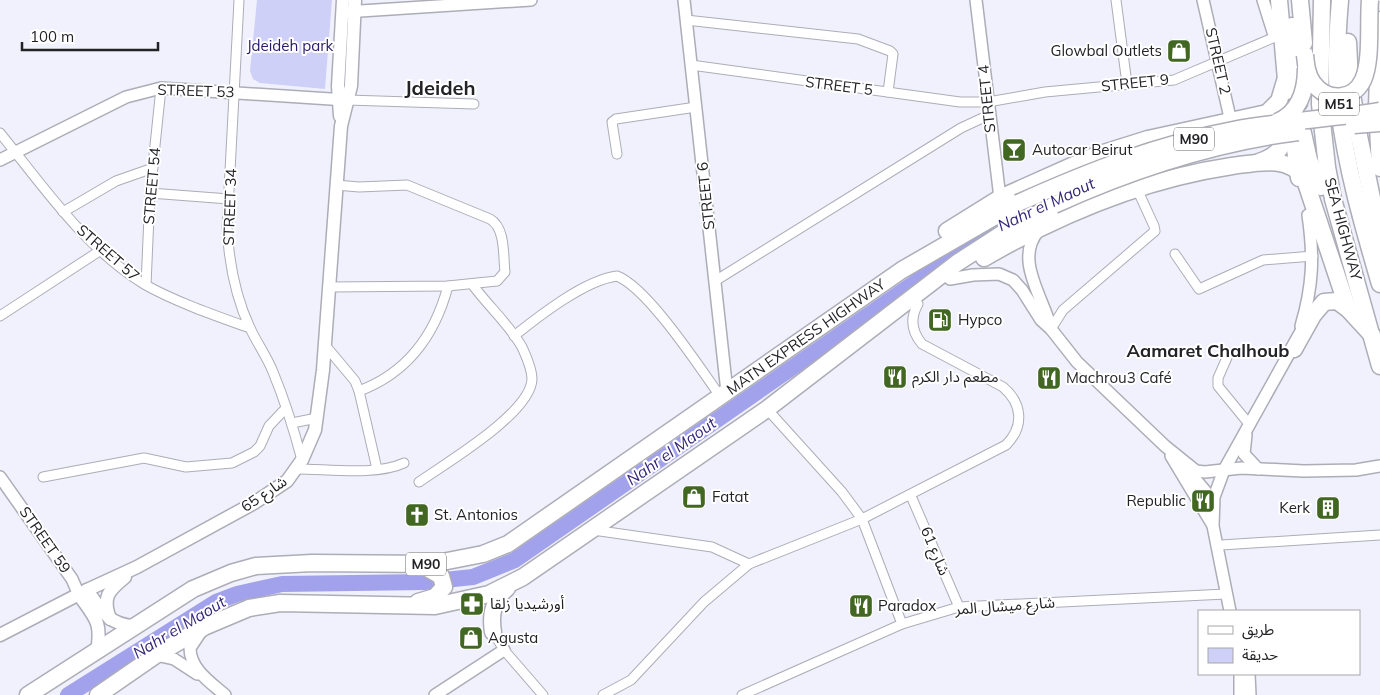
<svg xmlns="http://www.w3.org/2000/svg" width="1380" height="695" viewBox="0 0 1380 695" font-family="Mulish,'Noto Sans Arabic',sans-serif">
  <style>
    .park { fill: #cfd0f7 }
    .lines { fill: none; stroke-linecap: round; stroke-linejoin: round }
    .river { stroke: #a2a2ec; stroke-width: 16 }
    .minor-casing { stroke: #acadb7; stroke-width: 11 }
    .tertiary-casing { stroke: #acadb7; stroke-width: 14 }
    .secondary-casing { stroke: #acadb7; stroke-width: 15 }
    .motorway-casing { stroke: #acadb7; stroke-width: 19 }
    .minor { stroke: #fff; stroke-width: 9 }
    .tertiary { stroke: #fff; stroke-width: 11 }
    .secondary { stroke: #fff; stroke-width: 12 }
    .motorway { stroke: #fff; stroke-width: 16 }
    .motorway-bridge-casing { stroke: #acadb7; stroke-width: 19; stroke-linecap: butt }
    .motorway-bridge { stroke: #fff; stroke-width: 16 }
    .labels { text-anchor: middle; stroke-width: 4; stroke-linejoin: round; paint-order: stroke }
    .shield { fill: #fff; stroke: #656568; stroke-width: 1 }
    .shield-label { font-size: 14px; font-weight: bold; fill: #232327 }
    .park-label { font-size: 15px; fill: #29186c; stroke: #fff }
    .poi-label { font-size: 15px; fill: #232327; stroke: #fff; text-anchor: start }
    .street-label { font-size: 15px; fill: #232327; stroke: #fff }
    .water-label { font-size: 16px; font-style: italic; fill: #33267a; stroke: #fff }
    .quarter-label { font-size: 18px; font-weight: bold; fill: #232327; stroke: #fff }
    .district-label { font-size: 20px; font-weight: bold; fill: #232327; stroke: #fff }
  </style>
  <rect width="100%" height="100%" fill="#f0f1fc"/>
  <polygon class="park" points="257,0 332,0 325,89 260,83 253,79 250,71"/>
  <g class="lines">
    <polyline class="river" points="68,695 216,602 237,594 282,584 425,582 473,577 515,560 1005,220 1048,201"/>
    <defs>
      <g id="minor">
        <path d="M239 0 227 228C229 263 235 296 250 328 257 343 267 357 273 372 285 401 294 430 302 460"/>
        <polyline points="1116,0 1127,84"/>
        <polyline points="686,20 858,39 890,51 893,54 888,92"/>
        <polyline points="691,65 960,102 988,102 1045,92 1174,80 1275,37"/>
        <polyline points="347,100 474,104"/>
        <path d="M0 133C43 186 85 248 144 284 173 301 219 317 250 328"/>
        <polyline points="617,154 612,122 616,119 696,107"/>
        <polyline points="150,193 229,199"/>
        <polyline points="63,212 116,181 153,168"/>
        <polyline points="1175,254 1199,289 1263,260 1313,256"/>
        <polyline points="715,281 961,128 989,115"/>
        <polyline points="146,285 150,193 161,88"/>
        <path d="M329 287 448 286 497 281 505 272C503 257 506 228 490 219L407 185 359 187 336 185"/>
        <polyline points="0,316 101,250"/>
        <polyline points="1051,329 1063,310 1155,231 1154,226 1137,189"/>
        <path d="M514 336C539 316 585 280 617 276 648 288 700 368 720 396"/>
        <polyline points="324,344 355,381 359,391 377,469"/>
        <polyline points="1229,353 1218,378 1218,386 1249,424"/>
        <path d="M359 391C407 373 435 335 448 286"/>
        <polyline points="767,409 842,492 862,519 902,624"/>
        <polyline points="292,423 317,418"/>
        <path d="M297 469C328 469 376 476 404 463"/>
        <polyline points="43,477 144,458 186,467 232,463 254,452 260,446 269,426 286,408"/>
        <path d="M419 482C446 463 531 413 532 379 532 368 526 356 522 347 509 324 487 305 472 284"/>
        <polyline points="911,496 959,607"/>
        <polyline points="593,530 712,547 749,564"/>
        <polyline points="1221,545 1380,535"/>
        <polyline points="493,632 504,650 543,695"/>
        <path d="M603 695 631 680 704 602 749 564 862 519 1006 445C1024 427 1023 404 1003 387L922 344C911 331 910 318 918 304"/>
        <polyline points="742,695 902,624 959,607 1226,594"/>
      </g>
      <g id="tertiary">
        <polyline points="684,0 727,392"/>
        <polyline points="976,0 1000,198"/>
        <polyline points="1203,0 1231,122"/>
        <polyline points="1263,0 1274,35"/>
        <polyline points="345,12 531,0"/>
        <polyline points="0,160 126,97 161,88 346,100"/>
        <path d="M1039 230C1013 259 1044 298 1051 329"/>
        <polyline points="950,279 973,275 999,274 1013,280 1022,290 1041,320 1051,329 1077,362 1165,446 1196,471 1205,472 1241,468 1304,471 1356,470 1380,466"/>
        <path d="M1301 326C1313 286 1314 256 1308 215"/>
        <polyline points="1246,435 1244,454 1258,469"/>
        <polyline points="1171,456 1212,524"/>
        <polyline points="1185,467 1207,493 1213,507"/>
        <polyline points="0,477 72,579 79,595"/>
        <polyline points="1230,611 1213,526 1214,497 1224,470 1296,341"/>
        <path d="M202 630 190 648C190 669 210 682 225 695"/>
        <polyline points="156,655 174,659 197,674"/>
        <polyline points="1240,674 1240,695"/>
        <polyline points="1249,674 1250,695"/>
        <polyline points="435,695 504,650"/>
      </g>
      <g id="secondary">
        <polyline points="340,116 338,86 343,0"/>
        <path d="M87 590C101 610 109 625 134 626"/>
        <path d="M79 595C96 619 102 622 97 652"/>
        <path d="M110 619C102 597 108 591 125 577"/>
        <polyline points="0,635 87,590 137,567 254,503 287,481 302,460 315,430 323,370 341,126 351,86 355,0"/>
      </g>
      <g id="motorway">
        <polyline points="1279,0 1287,91"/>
        <polyline points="1300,0 1304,43"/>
        <polyline points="1322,0 1320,104 1327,167 1333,199 1380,366"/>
        <path d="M1340 0C1337 35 1335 72 1339 108 1346 167 1363 226 1380 284"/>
        <polyline points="1380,20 1377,106 1380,168"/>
        <polyline points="1292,26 1299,103"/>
        <polyline points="1348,42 1350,82 1359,136 1379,232 1375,259"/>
        <polyline points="1291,120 1299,178"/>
        <polyline points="1303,133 1309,160 1321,187"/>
        <path d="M1259 162C1278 156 1292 142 1273 125"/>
        <polyline points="947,231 1000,198 1094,156 1148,139 1267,113 1279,101 1285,81"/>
        <path d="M984 258C1060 214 1145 179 1232 166 1256 163 1290 154 1305 180L1348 309 1372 335"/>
        <polyline points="1294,349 1313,315 1324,302 1337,301 1348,309"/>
        <polyline points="418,602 435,597 444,587 441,576 422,565"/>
        <path d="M493 632C490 614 493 600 507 588"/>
        <polyline points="28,695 193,589 231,573 256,566 312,563 432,564 483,554 508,544 902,270 1018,203"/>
        <polyline points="98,695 156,655 204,627 249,608 280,603 435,606 489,594 523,577 767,409 957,263 1011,228 1054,205"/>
      </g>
    </defs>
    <use href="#minor" class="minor-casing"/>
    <use href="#tertiary" class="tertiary-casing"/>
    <use href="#secondary" class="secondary-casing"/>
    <use href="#motorway" class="motorway-casing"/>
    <use href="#minor" class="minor"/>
    <use href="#tertiary" class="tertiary"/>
    <use href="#secondary" class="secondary"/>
    <use href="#motorway" class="motorway"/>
    <defs>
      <g id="motorway-bridge">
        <path d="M1305 55C1306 65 1307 75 1313 83 1327 102 1353 101 1363 80 1372 60 1368 23 1370 0"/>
        <path d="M1277 122C1299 113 1306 91 1306 68"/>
        <polyline points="1354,125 1380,123"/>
        <path d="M1018 203C1087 172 1158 144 1233 130 1282 121 1331 119 1380 111"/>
        <path d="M1054 205C1131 170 1213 143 1298 132"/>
      </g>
    </defs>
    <use href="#motorway-bridge" class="motorway-bridge-casing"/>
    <use href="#motorway-bridge" class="motorway-bridge"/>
  </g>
  <defs>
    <symbol id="shop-square" viewBox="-11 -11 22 22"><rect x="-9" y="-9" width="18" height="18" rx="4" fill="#416722" stroke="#fff"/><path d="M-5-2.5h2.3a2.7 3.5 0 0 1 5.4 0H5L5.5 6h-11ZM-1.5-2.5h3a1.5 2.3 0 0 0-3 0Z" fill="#fff"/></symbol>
    <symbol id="bar-square" viewBox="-11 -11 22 22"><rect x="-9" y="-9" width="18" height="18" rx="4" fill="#416722" stroke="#fff"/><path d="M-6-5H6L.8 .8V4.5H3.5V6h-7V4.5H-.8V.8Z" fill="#fff"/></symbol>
    <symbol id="fuel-square" viewBox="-11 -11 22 22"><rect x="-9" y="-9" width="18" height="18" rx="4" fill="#416722" stroke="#fff"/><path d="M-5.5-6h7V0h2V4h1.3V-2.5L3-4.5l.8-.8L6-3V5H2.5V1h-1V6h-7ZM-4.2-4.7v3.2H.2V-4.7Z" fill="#fff"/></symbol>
    <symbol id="restaurant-square" viewBox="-11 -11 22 22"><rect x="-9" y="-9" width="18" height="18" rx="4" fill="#416722" stroke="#fff"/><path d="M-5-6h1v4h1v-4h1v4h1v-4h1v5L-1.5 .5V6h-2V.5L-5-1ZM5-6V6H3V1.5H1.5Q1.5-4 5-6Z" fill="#fff"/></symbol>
    <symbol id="building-square" viewBox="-11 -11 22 22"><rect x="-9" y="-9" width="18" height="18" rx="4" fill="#416722" stroke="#fff"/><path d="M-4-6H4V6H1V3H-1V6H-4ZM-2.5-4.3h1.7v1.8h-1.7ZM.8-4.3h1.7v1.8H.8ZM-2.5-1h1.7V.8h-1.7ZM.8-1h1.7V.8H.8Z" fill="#fff"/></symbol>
    <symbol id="church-square" viewBox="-11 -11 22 22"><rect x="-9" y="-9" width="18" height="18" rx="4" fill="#416722" stroke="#fff"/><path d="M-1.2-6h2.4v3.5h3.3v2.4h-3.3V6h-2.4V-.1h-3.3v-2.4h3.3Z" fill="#fff"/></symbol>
    <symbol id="pharmacy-square" viewBox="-11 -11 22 22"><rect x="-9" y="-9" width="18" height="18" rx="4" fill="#416722" stroke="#fff"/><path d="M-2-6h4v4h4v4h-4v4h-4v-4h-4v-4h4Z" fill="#fff"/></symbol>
  </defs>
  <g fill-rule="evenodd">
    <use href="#shop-square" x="1165" y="37" width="28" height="28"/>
    <use href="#bar-square" x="1000" y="136" width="28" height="28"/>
    <use href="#fuel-square" x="926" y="306" width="28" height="28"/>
    <use href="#restaurant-square" x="881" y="363" width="28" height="28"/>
    <use href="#restaurant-square" x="1035" y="364" width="28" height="28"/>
    <use href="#shop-square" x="680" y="483" width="28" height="28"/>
    <use href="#restaurant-square" x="1189" y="487" width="28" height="28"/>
    <use href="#building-square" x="1314" y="494" width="28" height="28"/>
    <use href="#church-square" x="403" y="501" width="28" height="28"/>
    <use href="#pharmacy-square" x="458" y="590" width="28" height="28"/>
    <use href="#restaurant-square" x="847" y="592" width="28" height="28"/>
    <use href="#shop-square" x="457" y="624" width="28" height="28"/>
  </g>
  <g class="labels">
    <g class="shield">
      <rect x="1319" y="92.5" width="40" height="23" rx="4"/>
      <rect x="1174" y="127.5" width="40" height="23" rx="4"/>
      <rect x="406" y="552.5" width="40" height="23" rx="4"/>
    </g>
    <g class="shield-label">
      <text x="1339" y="109">M51</text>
      <text x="1194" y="144">M90</text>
      <text x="426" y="569">M90</text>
    </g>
    <g class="park-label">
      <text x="290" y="51">Jdeideh park</text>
    </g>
    <g class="poi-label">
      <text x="1162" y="56" text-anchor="end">Glowbal Outlets</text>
      <text x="1032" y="155">Autocar Beirut</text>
      <text x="958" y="325">Hypco</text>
      <text x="912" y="382">مطعم دار الكرم</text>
      <text x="1066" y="383">Machrou3 Café</text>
      <text x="712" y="502">Fatat</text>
      <text x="1186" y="506" text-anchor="end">Republic</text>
      <text x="1310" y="513" text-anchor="end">Kerk</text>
      <text x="434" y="520">St. Antonios</text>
      <text x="490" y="609">أورشيديا زلقا</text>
      <text x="878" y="611">Paradox</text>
      <text x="488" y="643">Agusta</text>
    </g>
    <g class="street-label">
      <text transform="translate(1218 61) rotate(77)" y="5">STREET 2</text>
      <text transform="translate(1135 83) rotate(-6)" y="5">STREET 9</text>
      <text transform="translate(839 86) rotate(7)" y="5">STREET 5</text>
      <text transform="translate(196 91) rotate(2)" y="5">STREET 53</text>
      <text transform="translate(987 99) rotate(-96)" y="5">STREET 4</text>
      <text transform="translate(152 186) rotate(-85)" y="5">STREET 54</text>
      <text transform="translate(706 196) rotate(-96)" y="5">STREET 6</text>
      <text transform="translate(230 207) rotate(-88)" y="5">STREET 34</text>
      <text transform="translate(1343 229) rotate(75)" y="5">SEA HIGHWAY</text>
      <text transform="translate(108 253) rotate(41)" y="5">STREET 57</text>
      <text transform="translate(806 337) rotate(-35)" y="5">MATN EXPRESS HIGHWAY</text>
      <text transform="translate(264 494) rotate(-34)" y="5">شارع 65</text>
      <text transform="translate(45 540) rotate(55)" y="5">STREET 59</text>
      <text transform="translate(935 551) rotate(67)" y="5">شارع 61</text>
      <text transform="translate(1005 606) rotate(-4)" y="5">شارع ميشال المر</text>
    </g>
    <g class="water-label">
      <text transform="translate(1046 204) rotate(-25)" y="6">Nahr el Maout</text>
      <text transform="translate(671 451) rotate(-35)" y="6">Nahr el Maout</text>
      <text transform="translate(179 627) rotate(-31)" y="6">Nahr el Maout</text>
    </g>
    <g class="quarter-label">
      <text x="1208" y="357">Aamaret Chalhoub</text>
    </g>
    <g class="district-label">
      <text x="440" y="95">Jdeideh</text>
    </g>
  </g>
  <rect x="1198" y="610" width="162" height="65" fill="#ffffff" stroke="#a7a7a9"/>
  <rect x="1208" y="626" width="25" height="8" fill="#ffffff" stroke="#a7a7a9"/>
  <text x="1242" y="635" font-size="15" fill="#232327">طريق</text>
  <rect x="1208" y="648" width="25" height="15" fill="#cfd0f7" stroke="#a7a7a9"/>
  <text x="1242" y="660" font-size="15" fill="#232327">حديقة</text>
  <path d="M22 42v8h136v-8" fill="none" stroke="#232327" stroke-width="2.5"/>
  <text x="30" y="42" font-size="15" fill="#232327" stroke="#ffffff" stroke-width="4" paint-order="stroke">100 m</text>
</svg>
